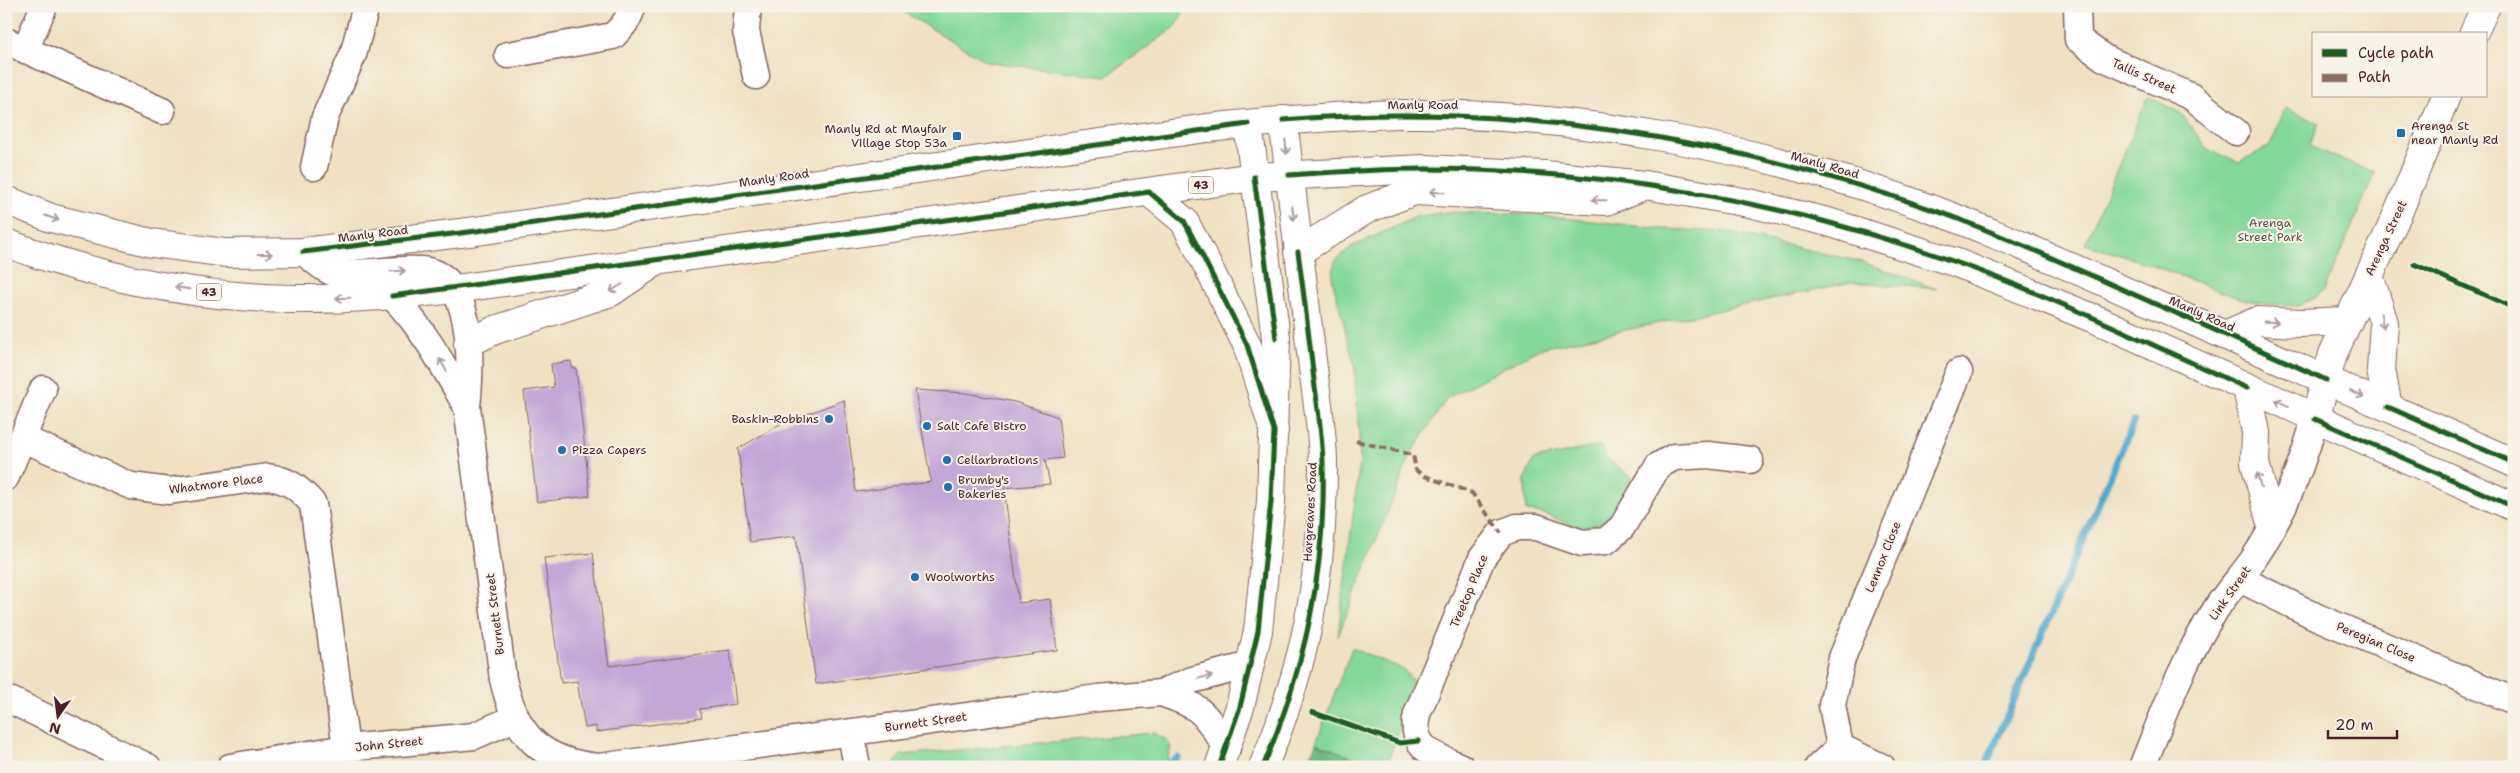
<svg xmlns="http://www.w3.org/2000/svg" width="2520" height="773" viewBox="0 0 2520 773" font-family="'Shantell Sans',sans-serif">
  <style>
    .green { fill: #84d89b; stroke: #677c63 }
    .forest { fill: #6bb883; stroke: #5a6c57 }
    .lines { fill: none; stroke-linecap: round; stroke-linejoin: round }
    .stream { stroke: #50aace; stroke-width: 7 }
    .building { fill: #c2a8d6 }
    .street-casing { stroke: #846360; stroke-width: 29 }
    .secondary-casing { stroke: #846360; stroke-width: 30 }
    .primary-casing { stroke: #846360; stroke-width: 30 }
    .street { stroke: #fff; stroke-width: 26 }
    .secondary { stroke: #fff; stroke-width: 28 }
    .primary { stroke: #fff; stroke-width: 28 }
    .quiet { stroke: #8d6e63; stroke-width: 4; stroke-dasharray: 8 4; stroke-linecap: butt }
    .cycleway-casing { stroke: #f7f3e8; stroke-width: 8 }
    .cycleway { stroke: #1b5e20; stroke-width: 5 }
    .oneway { stroke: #ae9aa0 }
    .poi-dot { fill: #1f6fb2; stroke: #f7f3e8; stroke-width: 2 }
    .labels { text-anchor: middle; stroke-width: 4; stroke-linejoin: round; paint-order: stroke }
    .shield { fill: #f7f3e8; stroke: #7e5f64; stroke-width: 1 }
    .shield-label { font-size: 11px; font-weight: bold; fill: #4a1f2b }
    .street-label { font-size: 12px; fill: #4a1f2b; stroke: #f7f3e8 }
    .poi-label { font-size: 12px; fill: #4a1f2b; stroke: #f7f3e8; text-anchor: start }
    .park-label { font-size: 12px; fill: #5b564d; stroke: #f7f3e8 }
  </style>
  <rect width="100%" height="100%" fill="#f7f3e8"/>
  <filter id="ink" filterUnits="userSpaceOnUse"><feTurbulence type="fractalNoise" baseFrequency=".02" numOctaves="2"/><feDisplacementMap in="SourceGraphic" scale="10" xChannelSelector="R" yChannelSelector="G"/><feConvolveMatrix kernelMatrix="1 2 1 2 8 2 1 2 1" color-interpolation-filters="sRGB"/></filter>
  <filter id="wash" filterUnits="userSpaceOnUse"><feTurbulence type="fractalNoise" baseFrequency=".0096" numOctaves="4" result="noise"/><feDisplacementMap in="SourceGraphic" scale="20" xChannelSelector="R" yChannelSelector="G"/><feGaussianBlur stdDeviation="1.12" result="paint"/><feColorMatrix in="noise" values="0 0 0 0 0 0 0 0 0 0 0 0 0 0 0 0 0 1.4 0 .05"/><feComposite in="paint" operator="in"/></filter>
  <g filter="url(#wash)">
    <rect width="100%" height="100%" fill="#efe1c2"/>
    <g class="green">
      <polygon points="894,6 1188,6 1174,28 1107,76 987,62"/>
      <polygon points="2148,97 2180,112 2207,149 2239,162 2270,146 2285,108 2319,123 2309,146 2375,173 2324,291 2298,306 2258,303 2233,296 2149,264 2085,244"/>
      <polygon points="1448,212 1537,215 1664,229 1727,232 1862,262 1937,289 1852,282 1541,348 1447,398 1411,454 1338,636 1360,459 1355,367 1332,278 1335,261 1351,247 1418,216"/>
      <path d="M1600 446 1607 459 1632 477C1620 506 1604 537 1567 523 1553 518 1541 511 1526 511L1525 479 1534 459Z"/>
      <polygon points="1352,648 1403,669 1416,685 1386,767 1377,767 1316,743"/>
      <polygon points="1154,733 1167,740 1171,748 1165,767 892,767 901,755"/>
    </g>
    <polygon class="forest" points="1316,743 1377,767 1306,767"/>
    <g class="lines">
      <g class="stream">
        <polyline points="1164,767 1178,758"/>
        <polyline points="1985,767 2134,421"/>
      </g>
    </g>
    <g id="blocks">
      <g class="building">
        <polygon points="571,361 572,368 576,368 590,496 537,502 524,391 554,387 551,364"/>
        <polygon points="915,390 966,393 1015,402 1058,417 1063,458 1045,460 1050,484 1004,488 1019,603 1050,599 1057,650 816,684 796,536 750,542 738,449 780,424 844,400 856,492 931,482"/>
        <polygon points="593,553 609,666 730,650 736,704 700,709 702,718 596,732 596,726 585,728 577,681 561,683 544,558"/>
      </g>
    </g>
  </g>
  <g filter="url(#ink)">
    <use href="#blocks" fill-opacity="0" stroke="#846360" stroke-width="1"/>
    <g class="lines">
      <defs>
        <g id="street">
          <polyline points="748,6 746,31 756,76"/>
          <polyline points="2077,6 2078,39 2104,58 2192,97 2236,132"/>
          <polyline points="6,41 162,111"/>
          <polyline points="25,50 44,6"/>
          <path d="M508 55 613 36C622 27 630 19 632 6"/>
          <polyline points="314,167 325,117 353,55 366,6"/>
          <path d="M303 252C312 258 325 271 335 273 341 275 349 273 355 273 376 272 399 269 420 270 477 272 471 368 467 407L503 679C516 736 540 761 598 767"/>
          <path d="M392 296C424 329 444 367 467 407"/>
          <path d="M24 439 131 486 169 491 268 477C289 480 299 488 313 504L346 748"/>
          <polyline points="6,477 43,389"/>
          <polyline points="2240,579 2317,617 2514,701"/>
          <path d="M1161 693C1203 707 1203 711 1227 748"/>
          <polyline points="6,701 12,701 148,767"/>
          <polyline points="851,733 857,767"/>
          <polyline points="1840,747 1832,705 1842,658 1959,372"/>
          <polyline points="230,767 346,748 474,736 515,718"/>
          <polyline points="599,767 1098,698 1161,693 1192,680 1250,665"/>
          <path d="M1461 767C1435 755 1409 749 1417 714L1482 558 1501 533 1517 527H1536L1582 543 1606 541 1622 527 1658 466 1674 457 1708 455 1750 460"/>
          <polyline points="1818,767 1840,747 1882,767"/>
          <path d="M2142 767C2164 713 2184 658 2216 609 2227 591 2243 575 2255 557 2282 516 2302 466 2315 419"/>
        </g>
        <g id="secondary">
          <polyline points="2473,34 2486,6"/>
          <polyline points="2315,419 2333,354 2398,213 2446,96"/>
          <polyline points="1219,767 1240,707 1258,631 1271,501 1276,338 1248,124"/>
          <path d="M1263 767C1306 665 1323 575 1323 465 1323 430 1316 395 1312 360 1303 280 1292 200 1283 120"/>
        </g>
        <g id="primary">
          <polyline points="1149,192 1184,221 1202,255 1247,345 1274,431"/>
          <path d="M6 200 51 218 152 243 226 253 303 252 469 232 1207 128C1271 121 1335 116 1399 114 1578 112 1774 150 1942 213 1969 223 1996 235 2023 246L2514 463"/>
          <path d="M6 243C96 277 195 297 292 299 347 300 400 295 455 289L1254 177 1425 169 1545 175 1645 185 1749 203 1828 222 1957 263 2100 321 2514 507"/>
          <polyline points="1298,252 1367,209 1415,191 1606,201 1641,187"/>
          <polyline points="2369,275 2384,323 2381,370 2388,407"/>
          <polyline points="2225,335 2257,321 2300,323 2347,321"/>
          <polyline points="468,343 495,330 611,292 651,265"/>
          <polyline points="2247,388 2256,432 2255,463 2272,527"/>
        </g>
      </defs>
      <use href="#street" class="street-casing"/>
      <use href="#secondary" class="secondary-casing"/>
      <use href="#primary" class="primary-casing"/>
      <use href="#street" class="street"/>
      <use href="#secondary" class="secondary"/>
      <use href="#primary" class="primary"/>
      <polyline class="quiet" points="1356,441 1413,455 1416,470 1422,475 1472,493 1501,533"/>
      <defs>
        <g id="cycleway">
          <path d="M1283 120C1506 101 1729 137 1939 212 1996 232 2051 258 2106 282 2179 315 2253 346 2326 380"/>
          <path d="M1289 175C1334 172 1379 169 1424 169 1605 169 1788 202 1958 263 2057 298 2152 345 2247 388"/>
          <polyline points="1254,177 1276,338"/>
          <polyline points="303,252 469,232 1248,124"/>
          <polyline points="2414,264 2514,308"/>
          <polyline points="392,296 1149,192 1184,221 1202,255 1247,345 1274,431 1271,501 1258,631 1240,707 1219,767"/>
          <polyline points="2388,407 2514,463"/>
          <polyline points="2315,419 2514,507"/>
          <polyline points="1312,712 1400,743 1418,741"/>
          <path d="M1263 767C1305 668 1326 571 1323 463 1322 435 1318 408 1314 380 1309 337 1304 295 1298 252"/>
        </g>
      </defs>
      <use href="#cycleway" class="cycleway-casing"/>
      <use href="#cycleway" class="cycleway"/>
    </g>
    <defs><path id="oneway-shaft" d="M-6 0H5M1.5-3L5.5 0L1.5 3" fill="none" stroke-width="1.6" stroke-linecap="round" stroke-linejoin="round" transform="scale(1.25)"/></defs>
    <g class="oneway">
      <use href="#oneway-shaft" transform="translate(1286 147) rotate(84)"/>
      <use href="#oneway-shaft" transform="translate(1437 192) rotate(-177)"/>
      <use href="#oneway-shaft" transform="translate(1599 200) rotate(-179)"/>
      <use href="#oneway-shaft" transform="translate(1293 213) rotate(83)"/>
      <use href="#oneway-shaft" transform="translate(52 218) rotate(19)"/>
      <use href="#oneway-shaft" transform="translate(265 254)"/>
      <use href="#oneway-shaft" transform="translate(398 271) rotate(-4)"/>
      <use href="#oneway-shaft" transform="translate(182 288) rotate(-171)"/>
      <use href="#oneway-shaft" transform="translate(616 288) rotate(148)"/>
      <use href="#oneway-shaft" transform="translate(343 298) rotate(178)"/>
      <use href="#oneway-shaft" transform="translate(2382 321) rotate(81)"/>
      <use href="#oneway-shaft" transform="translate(2271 322) rotate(3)"/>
      <use href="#oneway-shaft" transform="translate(443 365) rotate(-119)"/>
      <use href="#oneway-shaft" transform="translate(2357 394) rotate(23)"/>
      <use href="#oneway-shaft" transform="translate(2282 403) rotate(-156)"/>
      <use href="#oneway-shaft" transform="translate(2259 480) rotate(-105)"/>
      <use href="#oneway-shaft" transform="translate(1205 677) rotate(-12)"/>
    </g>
  </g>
  <g class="poi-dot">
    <rect x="2396" y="128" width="10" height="10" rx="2.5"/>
    <rect x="952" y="131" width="10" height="10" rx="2.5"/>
    <circle cx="829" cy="419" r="5"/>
    <circle cx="927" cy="426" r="5"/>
    <circle cx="562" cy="450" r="5"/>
    <circle cx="947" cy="460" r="5"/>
    <circle cx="948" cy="487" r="5"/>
    <circle cx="915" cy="577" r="5"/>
  </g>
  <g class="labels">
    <g class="shield">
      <rect x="1188.5" y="176.5" width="25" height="17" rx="4"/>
      <rect x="196.5" y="283.5" width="25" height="17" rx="4"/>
    </g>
    <g class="shield-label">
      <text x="1201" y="189">43</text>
      <text x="209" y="296">43</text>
    </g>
    <g class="street-label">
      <text transform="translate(2144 76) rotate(24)" y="4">Tallis Street</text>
      <text x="1423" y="109">Manly Road</text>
      <text transform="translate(1825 165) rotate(16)" y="4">Manly Road</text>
      <text transform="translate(774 178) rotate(-8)" y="4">Manly Road</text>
      <text transform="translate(373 234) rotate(-7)" y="4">Manly Road</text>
      <text transform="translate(2386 238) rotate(-65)" y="4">Arenga Street</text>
      <text transform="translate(2202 314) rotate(24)" y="4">Manly Road</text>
      <text transform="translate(216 484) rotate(-7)" y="4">Whatmore Place</text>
      <text transform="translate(1310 512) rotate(-87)" y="4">Hargreaves Road</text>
      <text transform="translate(1883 557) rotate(-68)" y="4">Lennox Close</text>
      <text transform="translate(1469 591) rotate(-67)" y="4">Treetop Place</text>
      <text transform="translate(2230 593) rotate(-55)" y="4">Link Street</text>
      <text transform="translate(495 614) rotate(-97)" y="4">Burnett Street</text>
      <text transform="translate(2376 642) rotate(23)" y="4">Peregian Close</text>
      <text transform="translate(926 722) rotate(-8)" y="4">Burnett Street</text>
      <text transform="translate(389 744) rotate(-6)" y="4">John Street</text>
    </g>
    <g class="poi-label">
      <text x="2411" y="130">Arenga St<tspan x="2411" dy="14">near Manly Rd</tspan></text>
      <text x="947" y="133" text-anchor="end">Manly Rd at Mayfair<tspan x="947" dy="14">Village Stop 53a</tspan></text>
      <text x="819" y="423" text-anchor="end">Baskin-Robbins</text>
      <text x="937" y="430">Salt Cafe Bistro</text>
      <text x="572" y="454">Pizza Capers</text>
      <text x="957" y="464">Cellarbrations</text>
      <text x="958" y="484">Brumby's<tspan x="958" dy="14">Bakeries</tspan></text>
      <text x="925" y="581">Woolworths</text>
    </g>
    <g class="park-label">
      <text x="2270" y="227">Arenga<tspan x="2270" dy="14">Street Park</tspan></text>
    </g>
  </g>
  <rect width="2520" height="773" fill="none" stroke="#f7f3e8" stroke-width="25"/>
  <rect x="2312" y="32" width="175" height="65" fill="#f7f3e8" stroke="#b29e9c"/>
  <rect x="2322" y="49" width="25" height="8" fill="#1b5e20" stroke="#b29e9c"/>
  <text x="2358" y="58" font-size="15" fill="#4a1f2b">Cycle path</text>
  <rect x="2322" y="74" width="25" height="8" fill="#8d6e63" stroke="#b29e9c"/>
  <text x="2358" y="82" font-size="15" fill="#4a1f2b">Path</text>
  <g transform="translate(58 716) rotate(194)" stroke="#f7f3e8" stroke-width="4" paint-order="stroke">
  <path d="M0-4L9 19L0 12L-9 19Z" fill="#4a1f2b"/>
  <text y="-8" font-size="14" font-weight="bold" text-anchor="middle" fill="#4a1f2b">N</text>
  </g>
  <path d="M2328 730v8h69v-8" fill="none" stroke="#4a1f2b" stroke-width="2.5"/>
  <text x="2335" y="730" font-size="15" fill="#4a1f2b" stroke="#f7f3e8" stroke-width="4" paint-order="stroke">20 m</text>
</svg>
